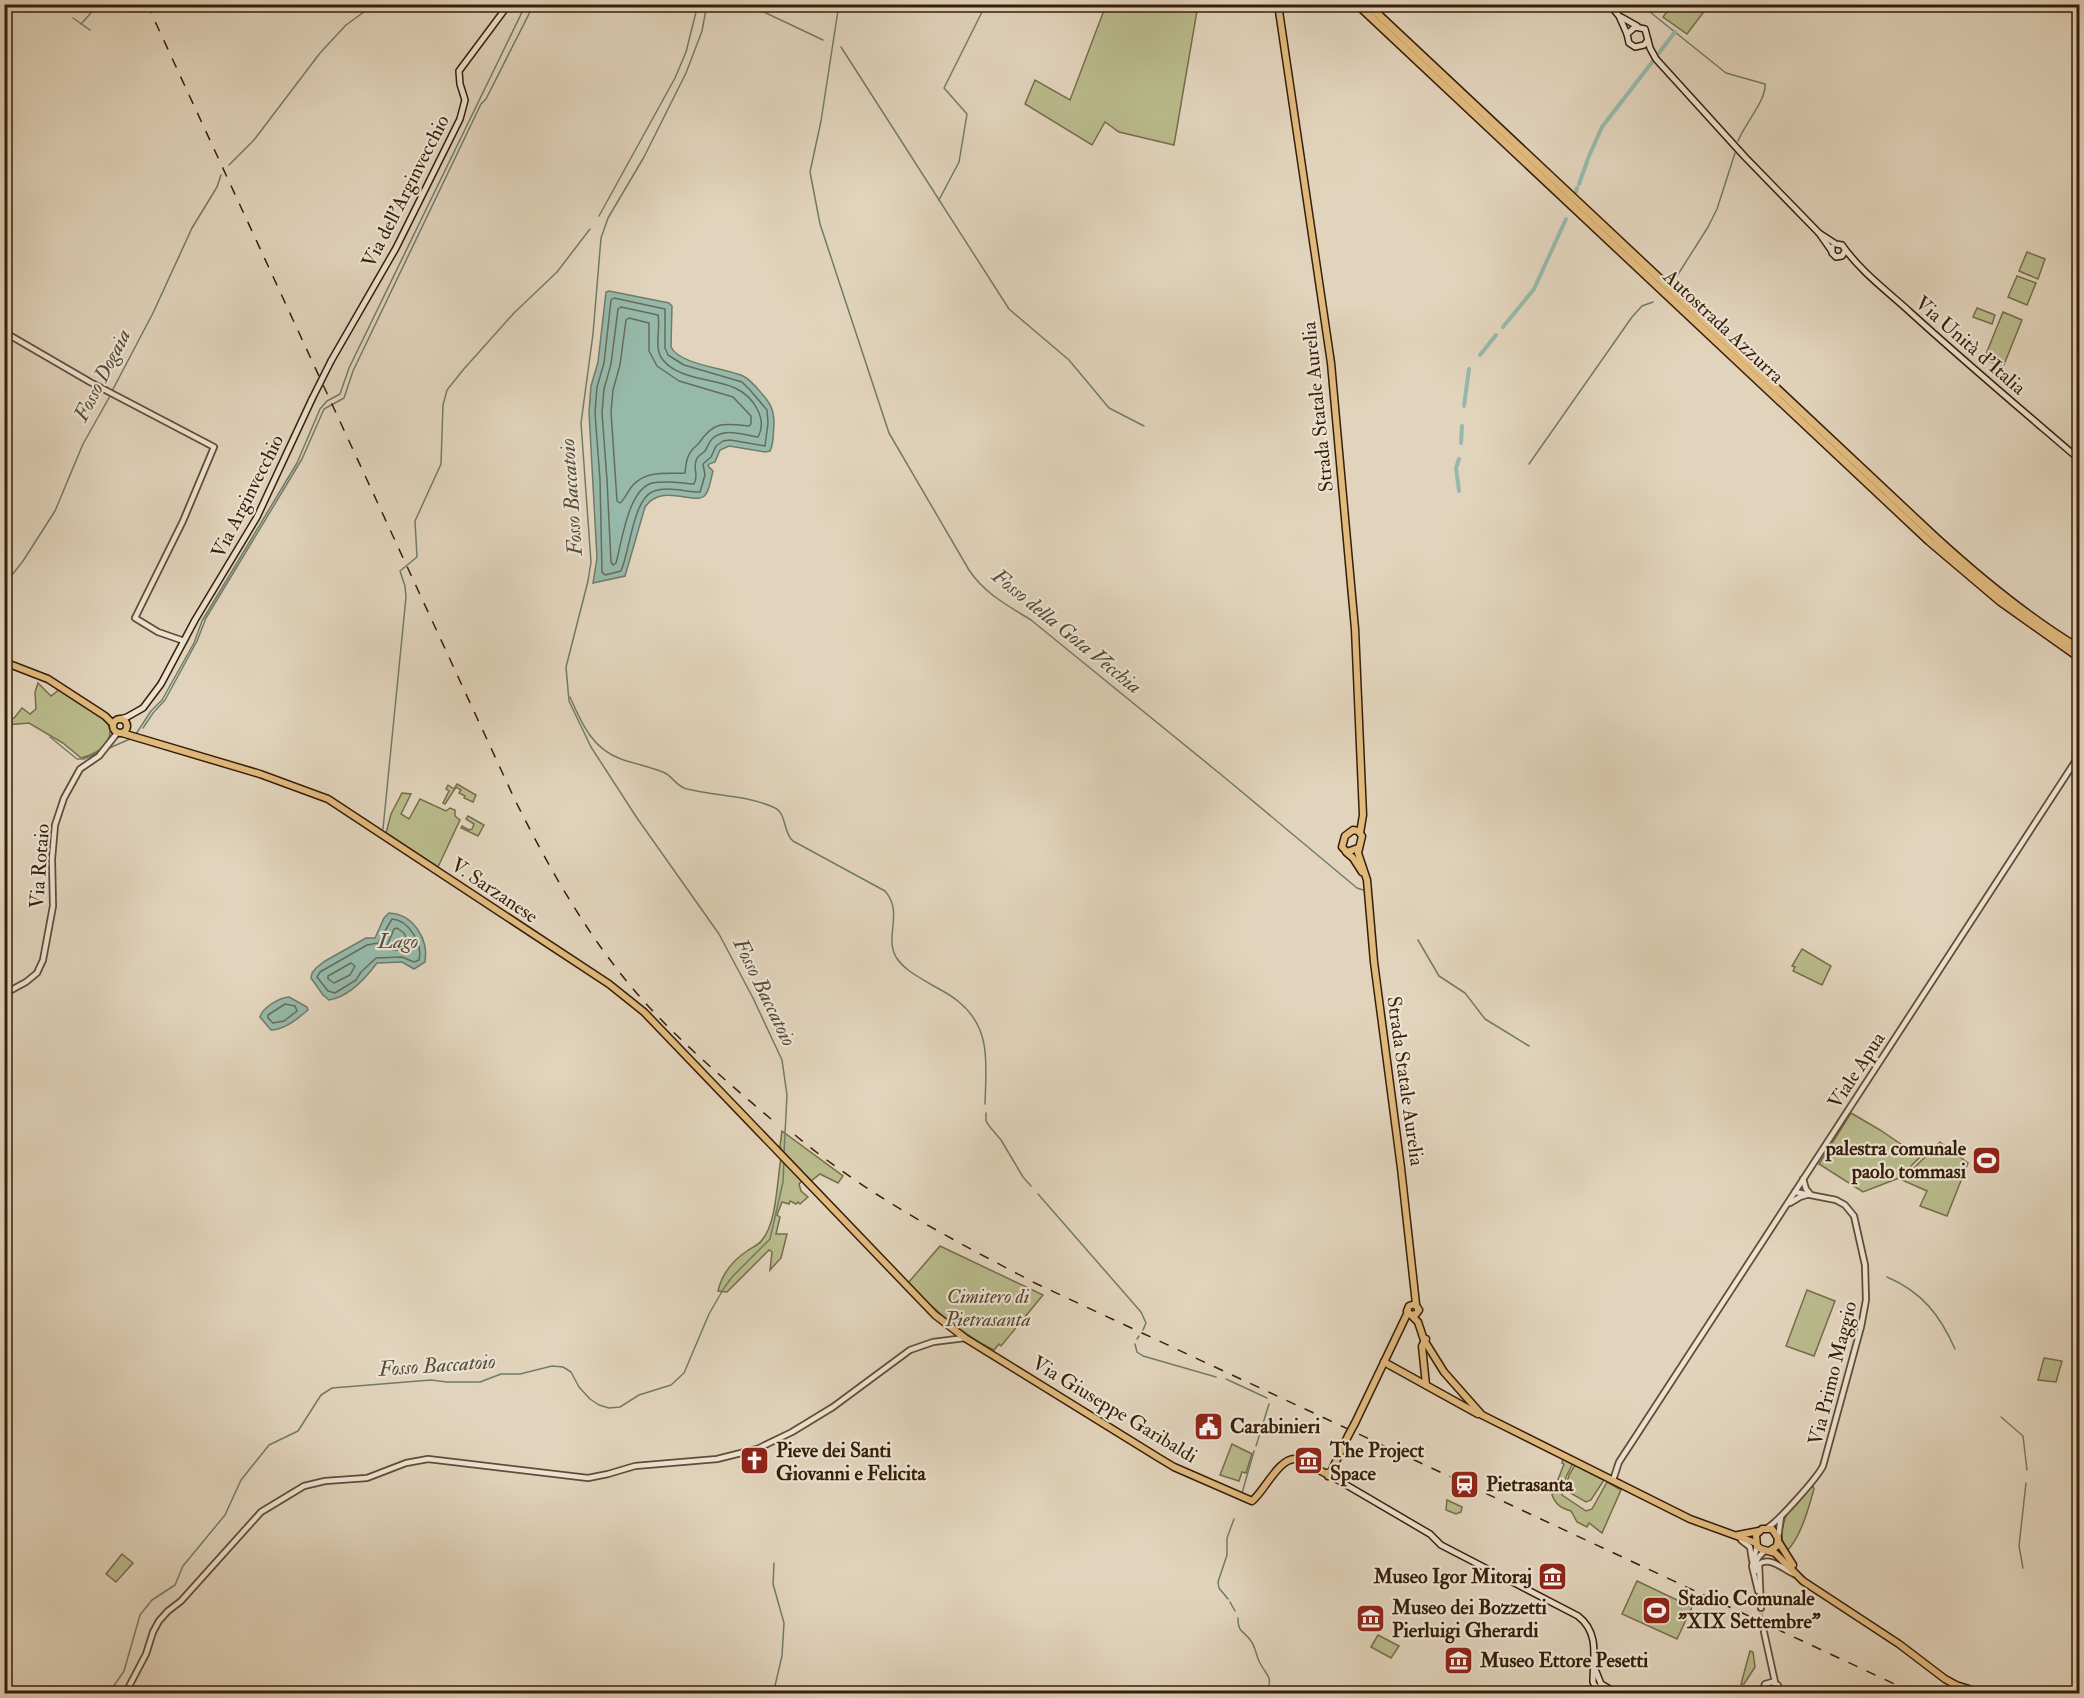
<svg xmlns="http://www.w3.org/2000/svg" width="2084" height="1698" viewBox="0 0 2084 1698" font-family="'IM FELL Double Pica',serif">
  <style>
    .green { fill: #b9bb8c; stroke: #786c4a; stroke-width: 1.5 }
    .water { fill: #96b9ab; stroke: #707b6a; stroke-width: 1.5 }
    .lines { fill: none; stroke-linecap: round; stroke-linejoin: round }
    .shore { stroke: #666c5a; stroke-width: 1.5 }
    .stream { stroke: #707b6a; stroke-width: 1.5 }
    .canal { stroke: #96b9ab; stroke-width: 4 }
    .tertiary-tunnel { stroke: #c0b098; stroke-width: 4.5; stroke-dasharray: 4.5 2; stroke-linecap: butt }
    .tertiary-casing { stroke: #624c36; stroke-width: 8 }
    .secondary-casing { stroke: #371e09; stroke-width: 8 }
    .primary-casing { stroke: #371e09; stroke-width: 9 }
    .motorway-casing { stroke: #371e09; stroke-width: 10 }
    .tertiary { stroke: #ece3d3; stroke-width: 4.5 }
    .secondary { stroke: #ece3d3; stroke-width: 5 }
    .primary { stroke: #e1ba7e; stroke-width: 6 }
    .motorway { stroke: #e1ba7e; stroke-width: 7 }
    .rail { stroke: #371e09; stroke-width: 1.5; stroke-dasharray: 10 10; stroke-linecap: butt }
    .secondary-bridge-casing { stroke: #371e09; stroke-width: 8; stroke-linecap: butt }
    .primary-bridge-casing { stroke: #371e09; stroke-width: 9; stroke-linecap: butt }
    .secondary-bridge { stroke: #ece3d3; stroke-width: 5 }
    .primary-bridge { stroke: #e1ba7e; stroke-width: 6 }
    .labels { text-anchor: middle; stroke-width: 4.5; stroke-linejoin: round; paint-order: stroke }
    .street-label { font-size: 20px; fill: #371e09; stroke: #ece3d3 }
    .poi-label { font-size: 20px; font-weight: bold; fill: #371e09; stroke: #ece3d3; text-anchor: start }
    .park-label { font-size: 20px; font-style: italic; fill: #58452a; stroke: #ece3d3 }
    .water-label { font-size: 21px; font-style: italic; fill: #544c3a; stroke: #ece3d3 }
  </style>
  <rect width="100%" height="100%" fill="#e2d4bc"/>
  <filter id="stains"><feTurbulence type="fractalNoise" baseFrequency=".00333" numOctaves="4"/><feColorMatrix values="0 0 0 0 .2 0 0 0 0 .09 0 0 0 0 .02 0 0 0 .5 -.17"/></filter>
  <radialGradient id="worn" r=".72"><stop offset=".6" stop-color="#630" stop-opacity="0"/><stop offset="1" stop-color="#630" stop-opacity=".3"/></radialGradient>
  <g class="green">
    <polygon points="1127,5 1198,5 1174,145 1119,132 1105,122 1092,145 1025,104 1035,80 1070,100 1106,5 1116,5 1126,8"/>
    <polygon points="1672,5 1672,4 1709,5 1687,34 1663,17"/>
    <polygon points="2027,252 2045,259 2038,279 2019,271"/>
    <polygon points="2017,276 2036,283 2027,305 2008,297"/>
    <polygon points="1977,308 1995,315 1992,324 1973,317"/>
    <polygon points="2003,312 2022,320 2003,367 1984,359"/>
    <path d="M38 683 51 696 60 689C77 699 120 717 108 740 102 751 92 755 81 758L63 743 29 723 5 725 15 717 22 708 30 714 36 709 35 692Z"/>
    <polygon points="457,784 476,795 473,802 464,798 465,796 459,793 461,790 456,787 445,804 443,803 449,791 446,789 448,785 454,789"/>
    <polygon points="402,793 411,794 401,814 409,819 420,799 446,811 450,808 455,810 455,816 460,820 438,867 386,833 391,814"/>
    <polygon points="468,816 484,825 478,836 461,828 462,826 469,830 472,829 474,824 466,819"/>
    <polygon points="1802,949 1831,966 1822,985 1793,971 1795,967 1792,966"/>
    <polygon points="1851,1113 1880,1130 1920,1157 1899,1178 1863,1192 1819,1164"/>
    <polygon points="782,1131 843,1176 838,1183 820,1174 811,1181 782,1152 780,1146"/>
    <polygon points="1940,1142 1968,1163 1947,1216 1920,1206 1927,1191 1902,1180"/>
    <path d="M781 1158 803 1180 799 1184 801 1191 808 1197 800 1204 798 1202 796 1204 790 1201 789 1204 782 1202 777 1215 780 1217 776 1234H787L781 1258 770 1270 772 1252 769 1250 727 1292 718 1291C722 1274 732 1261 747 1251 752 1247 759 1245 762 1240 777 1223 777 1179 781 1158Z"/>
    <path d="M940 1246 1043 1295 1001 1346 999 1344 994 1350C961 1334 934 1310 908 1283Z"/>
    <polygon points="1807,1290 1835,1301 1814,1356 1786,1346"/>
    <polygon points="2044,1358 2062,1361 2056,1382 2038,1380"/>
    <polygon points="1232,1444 1252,1454 1246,1473 1242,1472 1239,1481 1220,1475"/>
    <path d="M1563 1458 1573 1463 1566 1477 1562 1495 1586 1511 1592 1509 1607 1482 1621 1490 1602 1533 1589 1523 1587 1527 1577 1522 1571 1511C1561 1508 1556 1505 1552 1495L1564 1464 1562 1463Z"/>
    <polygon points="1575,1465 1604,1480 1591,1500 1586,1502 1565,1490 1569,1475"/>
    <path d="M1813 1486 1814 1489C1808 1510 1801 1537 1786 1552 1774 1527 1791 1499 1813 1486Z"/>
    <polygon points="1447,1500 1462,1507 1461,1512 1456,1514 1446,1510"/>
    <polygon points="122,1554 133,1563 116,1582 106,1574"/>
    <polygon points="1637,1581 1692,1607 1677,1639 1622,1614"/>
    <polygon points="1378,1635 1399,1646 1391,1658 1371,1647"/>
    <path d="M1750 1651 1753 1652 1755 1667 1744 1684H1741C1744 1673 1747 1662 1750 1651Z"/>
  </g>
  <g class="water">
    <path d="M609 291 669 303 672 306 671 347C680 365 725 368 743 376 751 380 757 388 763 395 771 404 774 411 774 424 773 433 774 444 770 451L765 452 729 446 720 450 715 462 709 464 708 466 713 471C711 478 710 488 706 494 698 508 663 481 645 507L625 576 593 583 597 558 589 412 591 386 598 362 606 292Z"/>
    <path d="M389 913C413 914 429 939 425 962L414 969 402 962 377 963C365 979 349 997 329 1000L323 995 311 978 312 973 316 968 325 961 366 938H375L384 918Z"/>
    <path d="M289 997 307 1007 308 1010C297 1019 286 1029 271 1030L260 1017C263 1007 279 998 289 997Z"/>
  </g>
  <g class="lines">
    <g class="shore">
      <path d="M614 298 665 309V348L668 355 684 365 742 382 750 390 767 410 768 423 765 446 730 440 723 441 716 446 711 457 703 464 705 475 700 492C684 492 669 486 654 491 633 498 630 551 621 571L605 575 602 572 600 480 595 413 597 387 604 363 611 300Z"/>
      <path d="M621 307 658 315C661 329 653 348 663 360 679 380 713 378 735 388 753 396 768 419 758 437 743 435 725 427 712 439 708 443 708 447 705 451 701 455 697 455 696 461 693 470 699 475 694 484 680 483 667 480 652 483 628 490 622 541 616 563L613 565 611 562 607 480 602 413 604 389 611 364 618 309Z"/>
      <path d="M629 318 649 323V351L657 366 679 381 733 397 751 416V424L749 426C724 423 714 421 699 443 698 445 693 448 692 450 686 457 686 465 685 473 667 474 648 470 634 484 628 490 625 499 620 503L617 501 611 412 613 390 620 365 626 320Z"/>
      <path d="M392 919C409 920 423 944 419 960L414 962 402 957 376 958 361 972 356 980 335 993 328 991 317 977 320 972 367 945 378 943Z"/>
      <polygon points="397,928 404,933 410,946 408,950 395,950 386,948 394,929"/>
      <polygon points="351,963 355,966 350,975 334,983 328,979 328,976"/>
      <polygon points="285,1004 295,1006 297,1011 284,1021 273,1023 268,1018 268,1015"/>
    </g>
    <g class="stream">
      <polyline points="707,4 702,31 686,73 644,157 608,218 601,238 593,334 581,423 591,562 588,581 566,667 569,701 591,747 637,818 719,934 753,998 782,1060 787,1095 784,1153"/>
      <polyline points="747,4 823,40"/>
      <path d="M839 4 821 121 810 172 820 224 889 433 969 570C985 594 1007 605 1031 620L1224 777 1357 888 1363 890"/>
      <path d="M1640 4 1726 73 1765 84C1767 99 1744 125 1738 141"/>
      <polyline points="765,12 767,4"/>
      <polyline points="73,18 90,30"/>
      <polyline points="81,24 99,4"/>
      <polyline points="841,47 1009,309 1069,360 1109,408 1144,426"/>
      <polyline points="229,165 254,140 320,53 346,25 375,4"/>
      <polyline points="939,200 959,162 967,114 944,88 986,4"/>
      <polyline points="599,216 675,78 686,52 698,4"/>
      <polyline points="1677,276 1708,227 1717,209 1735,153"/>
      <polyline points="1670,284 1674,279"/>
      <polyline points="112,391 153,313 192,228 217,187 221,175"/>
      <polyline points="1529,464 1632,317 1642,306 1653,302"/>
      <polyline points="4,585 23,561 55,511 83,444 110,396"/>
      <path d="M570 697C581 722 592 749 621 759 635 764 651 767 665 773 673 777 677 787 687 789 715 796 746 795 773 807 788 813 782 832 793 841L885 891C904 913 884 936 896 957 904 970 919 977 932 985 941 990 951 995 959 1002 992 1029 986 1065 985 1104"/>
      <polyline points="143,728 153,713 165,700 197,641 206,618 302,459 324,409 344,398 353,371 481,104 486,99 534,4"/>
      <polyline points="136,734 151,711 162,700 194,643 202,621 297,463 320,409 327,401 340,394 349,368 526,4"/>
      <polyline points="50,737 77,759 84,759 100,752"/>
      <polyline points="107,749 130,739"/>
      <polyline points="383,829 406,597 405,586 400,571 417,557 415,521 441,464 443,405 447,390 463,370 514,313 557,272 590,229"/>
      <polyline points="1418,940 1439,976 1465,993 1485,1019 1529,1046"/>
      <polyline points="986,1113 986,1121 990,1127 1001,1140 1023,1177 1031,1186"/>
      <polyline points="1038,1194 1141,1312 1146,1323 1143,1330"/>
      <path d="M1887 1277C1922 1292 1940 1315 1955 1349"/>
      <polyline points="1137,1339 1139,1336"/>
      <polyline points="1135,1344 1137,1352 1143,1356 1216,1377"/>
      <polyline points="1226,1379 1267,1398"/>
      <polyline points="2001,1417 2023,1436 2027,1470"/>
      <polyline points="1256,1446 1269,1404"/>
      <polyline points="1242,1493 1254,1451"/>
      <polyline points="2023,1568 2019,1546 2026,1483"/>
      <polyline points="1228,1599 1219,1588 1218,1582 1227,1555 1227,1538 1234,1519"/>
      <polyline points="1230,1602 1235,1611"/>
      <path d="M1238 1618C1238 1634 1244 1630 1251 1641 1256 1648 1256 1656 1260 1663 1267 1677 1273 1675 1267 1694"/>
      <polyline points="104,1694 113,1687 124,1671 140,1615 152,1600 175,1585 183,1566 225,1515 241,1480 269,1445 298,1431 321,1395 332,1388 431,1380 447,1382 480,1382 501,1374 520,1374 552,1366 563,1367 571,1372 579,1387 590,1399 599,1405 609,1408 620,1407 639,1395 671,1385 684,1373 709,1314 724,1288 732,1277 770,1239 783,1182 784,1160"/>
      <polyline points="773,1694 782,1656 784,1623 773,1584 774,1563"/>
    </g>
    <g class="canal">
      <polyline points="1659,53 1675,32"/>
      <polyline points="1579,184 1589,156 1602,127 1653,61"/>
      <polyline points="1576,192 1577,188"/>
      <polyline points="1503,327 1534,289 1566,219"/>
      <polyline points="1480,355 1496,335"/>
      <polyline points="1464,406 1469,369"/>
      <polyline points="1461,443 1462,426"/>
      <polyline points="1459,459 1456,468 1459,491"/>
    </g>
    <polyline class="tertiary-tunnel" points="1761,1613 1764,1632"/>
    <defs>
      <g id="tertiary">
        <polyline points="4,228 7,237 4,245"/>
        <polyline points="4,332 90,382 214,447 183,521 135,618 158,632 184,641"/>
        <polyline points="4,994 26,982 37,973 43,960 53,906 52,859 55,825 64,798 80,769 99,756 118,732"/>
        <polyline points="1790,1203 1800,1197 1810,1194 1806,1189 1803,1179"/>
        <polyline points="1613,1480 1619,1462 1636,1436 2080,754"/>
        <path d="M1767 1528C1778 1522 1817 1478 1823 1466L1861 1327 1866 1300 1865 1265 1854 1216 1845 1205 1836 1200 1795 1192"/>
        <polyline points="1778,1538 1781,1517"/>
        <polyline points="1741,1540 1750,1547 1752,1560"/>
        <polyline points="1757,1546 1752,1566 1758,1591"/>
        <path d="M1756 1571C1755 1561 1757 1557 1765 1551"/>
        <path d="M1761 1608 1759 1564C1770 1556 1783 1569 1794 1574"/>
        <polyline points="1764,1632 1775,1682"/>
        <polyline points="125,1694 146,1654 153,1632 159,1621 168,1611 181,1601 261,1512 304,1486 325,1481 367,1478 406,1463 428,1459 588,1478 608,1474 635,1466 717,1459 757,1449 792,1432 833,1407 910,1350 933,1342 965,1338"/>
        <polyline points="1765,1694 1763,1689 1765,1684 1772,1682 1778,1685 1778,1694"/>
        <polyline points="1855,1694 1893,1694"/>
      </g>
      <g id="secondary">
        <polyline points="1609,4 1619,16 1627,34"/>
        <polyline points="1621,17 1637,26"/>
        <polyline points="1648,40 1644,45 1635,47 1629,43 1627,34 1635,27 1645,29 1650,48 1656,59 1745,157 1819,233 1831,250"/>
        <path d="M1819 233 1836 244 1842 245C1861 272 1886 290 1910 312 1966 363 2023 411 2080 460"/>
        <polyline points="1832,247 1832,253 1836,257 1842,256 1845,251"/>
        <polyline points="331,361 396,248 460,119 465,100 460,84 459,71 509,4"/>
        <polyline points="120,719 127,717 143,708 161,684 195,620 257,517 312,399"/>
        <path d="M1331 1476 1430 1534 1441 1545 1578 1616C1600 1633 1593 1658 1593 1682L1595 1686 1610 1694"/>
        <polyline points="1595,1669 1601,1684 1615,1692 1623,1694"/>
      </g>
      <g id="primary">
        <polyline points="1278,4 1331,363 1355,629 1363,815 1360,833"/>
        <polyline points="4,662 48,679 105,716 113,724"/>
        <circle cx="120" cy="726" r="7"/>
        <path d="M122 733 260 774 328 799 609 984 644 1012 935 1315 965 1338 1159 1458 1174 1467 1252 1501C1264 1492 1279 1457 1296 1459 1306 1461 1317 1470 1327 1474"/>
        <polyline points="1358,848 1347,852 1342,847 1345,836 1353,830 1358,831 1362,836 1358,853 1367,880 1374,962 1401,1168 1416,1304"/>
        <polyline points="1346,852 1353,858 1362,872"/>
        <polyline points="1412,1315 1416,1314 1419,1310 1415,1304 1409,1306 1407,1311 1418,1322 1424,1340 1444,1372 1482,1415 1690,1519 1756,1543"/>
        <polyline points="1426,1339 1422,1346 1426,1385"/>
        <polyline points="1384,1362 1478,1414"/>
        <polyline points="1355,1423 1408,1312"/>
        <polyline points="1331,1476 1328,1476 1327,1473 1331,1472 1348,1436"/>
        <polyline points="1738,1535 1759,1531"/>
        <polyline points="1778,1541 1793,1565"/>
        <polyline points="1769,1551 1777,1546 1778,1538 1772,1529 1762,1529 1756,1535 1757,1546 1761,1549 1775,1553 1803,1581 1899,1644 1945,1679 1956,1685 1985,1694"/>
      </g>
      <g id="motorway">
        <polyline points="1357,4 1929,541 2001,602 2080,658"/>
        <path d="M1367 4 1936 538C1981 579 2028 618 2080 649"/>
      </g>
    </defs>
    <use href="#tertiary" class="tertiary-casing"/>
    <use href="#secondary" class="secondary-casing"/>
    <use href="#primary" class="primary-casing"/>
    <use href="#motorway" class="motorway-casing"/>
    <use href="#tertiary" class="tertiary"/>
    <use href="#secondary" class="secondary"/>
    <use href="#primary" class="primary"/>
    <use href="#motorway" class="motorway"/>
    <g class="rail">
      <path d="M147 4 515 800C552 874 593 946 649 1007 688 1049 733 1087 777 1124"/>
      <path d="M795 1135C868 1196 953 1240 1037 1284L1916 1694"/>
    </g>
    <defs>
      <polyline id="secondary-bridge" points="312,399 331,361"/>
      <polyline id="primary-bridge" points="1348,1436 1355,1423"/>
    </defs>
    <use href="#secondary-bridge" class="secondary-bridge-casing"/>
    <use href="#primary-bridge" class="primary-bridge-casing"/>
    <use href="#secondary-bridge" class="secondary-bridge"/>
    <use href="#primary-bridge" class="primary-bridge"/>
  </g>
  <defs>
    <symbol id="stadium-square" viewBox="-11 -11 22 22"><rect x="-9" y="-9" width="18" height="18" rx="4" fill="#8f2418" stroke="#ece3d3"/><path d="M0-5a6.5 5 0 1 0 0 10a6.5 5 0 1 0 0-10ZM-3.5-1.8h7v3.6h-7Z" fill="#fff"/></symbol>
    <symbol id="civic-square" viewBox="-11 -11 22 22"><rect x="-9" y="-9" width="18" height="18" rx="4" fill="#8f2418" stroke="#ece3d3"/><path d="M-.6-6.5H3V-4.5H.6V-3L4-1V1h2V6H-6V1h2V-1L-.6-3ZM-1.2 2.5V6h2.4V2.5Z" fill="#fff"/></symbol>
    <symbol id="church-square" viewBox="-11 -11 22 22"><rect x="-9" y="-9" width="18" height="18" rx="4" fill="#8f2418" stroke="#ece3d3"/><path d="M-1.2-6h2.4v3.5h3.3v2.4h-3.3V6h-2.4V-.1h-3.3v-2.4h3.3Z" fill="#fff"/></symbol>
    <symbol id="museum-square" viewBox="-11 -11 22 22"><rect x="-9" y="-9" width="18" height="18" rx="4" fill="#8f2418" stroke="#ece3d3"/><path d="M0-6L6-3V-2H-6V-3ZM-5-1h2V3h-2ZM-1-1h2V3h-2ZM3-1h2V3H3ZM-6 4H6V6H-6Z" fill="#fff"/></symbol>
    <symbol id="station-square" viewBox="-11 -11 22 22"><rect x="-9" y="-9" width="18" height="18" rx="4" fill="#8f2418" stroke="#ece3d3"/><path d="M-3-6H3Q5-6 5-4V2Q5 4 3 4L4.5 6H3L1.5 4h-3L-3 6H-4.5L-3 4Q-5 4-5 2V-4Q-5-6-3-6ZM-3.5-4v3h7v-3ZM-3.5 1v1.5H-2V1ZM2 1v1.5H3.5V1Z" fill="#fff"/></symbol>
  </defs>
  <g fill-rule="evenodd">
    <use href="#stadium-square" x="1970" y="1144" width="33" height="33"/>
    <use href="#civic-square" x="1192" y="1410" width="33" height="33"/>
    <use href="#church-square" x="738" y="1444" width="33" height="33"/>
    <use href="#museum-square" x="1292" y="1444" width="33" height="33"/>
    <use href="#station-square" x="1448" y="1468" width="33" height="33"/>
    <use href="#museum-square" x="1536" y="1560" width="33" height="33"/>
    <use href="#stadium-square" x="1640" y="1594" width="33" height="33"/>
    <use href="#museum-square" x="1354" y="1602" width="33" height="33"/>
    <use href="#museum-square" x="1442" y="1644" width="33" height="33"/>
  </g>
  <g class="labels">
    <g class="street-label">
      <text transform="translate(405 191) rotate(-63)" y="7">Via dell'Arginvecchio</text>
      <text transform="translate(1724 326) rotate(43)" y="7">Autostrada Azzurra</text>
      <text transform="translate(1971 345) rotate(41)" y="7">Via Unità d'Italia</text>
      <text transform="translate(1317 407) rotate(-96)" y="7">Strada Statale Aurelia</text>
      <text transform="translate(247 496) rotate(-63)" y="7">Via Arginvecchio</text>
      <text transform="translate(39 866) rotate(-86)" y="7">Via Rotaio</text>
      <text transform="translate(495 890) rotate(34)" y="7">V. Sarzanese</text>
      <text transform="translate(1856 1070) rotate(-57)" y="7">Viale Apua</text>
      <text transform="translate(1406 1081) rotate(82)" y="7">Strada Statale Aurelia</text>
      <text transform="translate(1832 1373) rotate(-76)" y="7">Via Primo Maggio</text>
      <text transform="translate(1115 1409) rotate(31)" y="7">Via Giuseppe Garibaldi</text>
    </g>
    <g class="poi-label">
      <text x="1966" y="1155" text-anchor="end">palestra comunale<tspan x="1966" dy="23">paolo tommasi</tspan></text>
      <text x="1230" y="1433">Carabinieri</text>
      <text x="776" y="1457">Pieve dei Santi<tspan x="776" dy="23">Giovanni e Felicita</tspan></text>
      <text x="1330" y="1457">The Project<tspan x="1330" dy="23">Space</tspan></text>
      <text x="1486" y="1491">Pietrasanta</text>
      <text x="1532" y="1583" text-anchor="end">Museo Igor Mitoraj</text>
      <text x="1678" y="1605">Stadio Comunale<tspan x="1678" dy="23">"XIX Settembre"</tspan></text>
      <text x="1392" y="1614">Museo dei Bozzetti<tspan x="1392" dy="23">Pierluigi Gherardi</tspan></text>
      <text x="1480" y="1667">Museo Ettore Pesetti</text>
    </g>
    <g class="park-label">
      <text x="988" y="1303">Cimitero di<tspan x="988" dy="23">Pietrasanta</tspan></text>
    </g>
    <g class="water-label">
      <text transform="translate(102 375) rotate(-63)" y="7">Fosso Dogaia</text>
      <text transform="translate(571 497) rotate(-94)" y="7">Fosso Baccatoio</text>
      <text transform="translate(1067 631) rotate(39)" y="7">Fosso della Gota Vecchia</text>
      <text x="398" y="948">Lago</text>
      <text transform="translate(765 992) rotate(64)" y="7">Fosso Baccatoio</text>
      <text transform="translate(437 1365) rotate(-4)" y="7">Fosso Baccatoio</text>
    </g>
  </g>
  <rect width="2084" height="1698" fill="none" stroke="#e2d4bc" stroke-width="24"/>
  <rect x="6" y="6" width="2072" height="1686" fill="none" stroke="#371e09" stroke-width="3"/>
  <rect x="12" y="12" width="2060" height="1674" fill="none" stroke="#371e09" stroke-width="1.5"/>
  <rect width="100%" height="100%" filter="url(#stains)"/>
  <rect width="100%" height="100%" fill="url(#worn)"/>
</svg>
